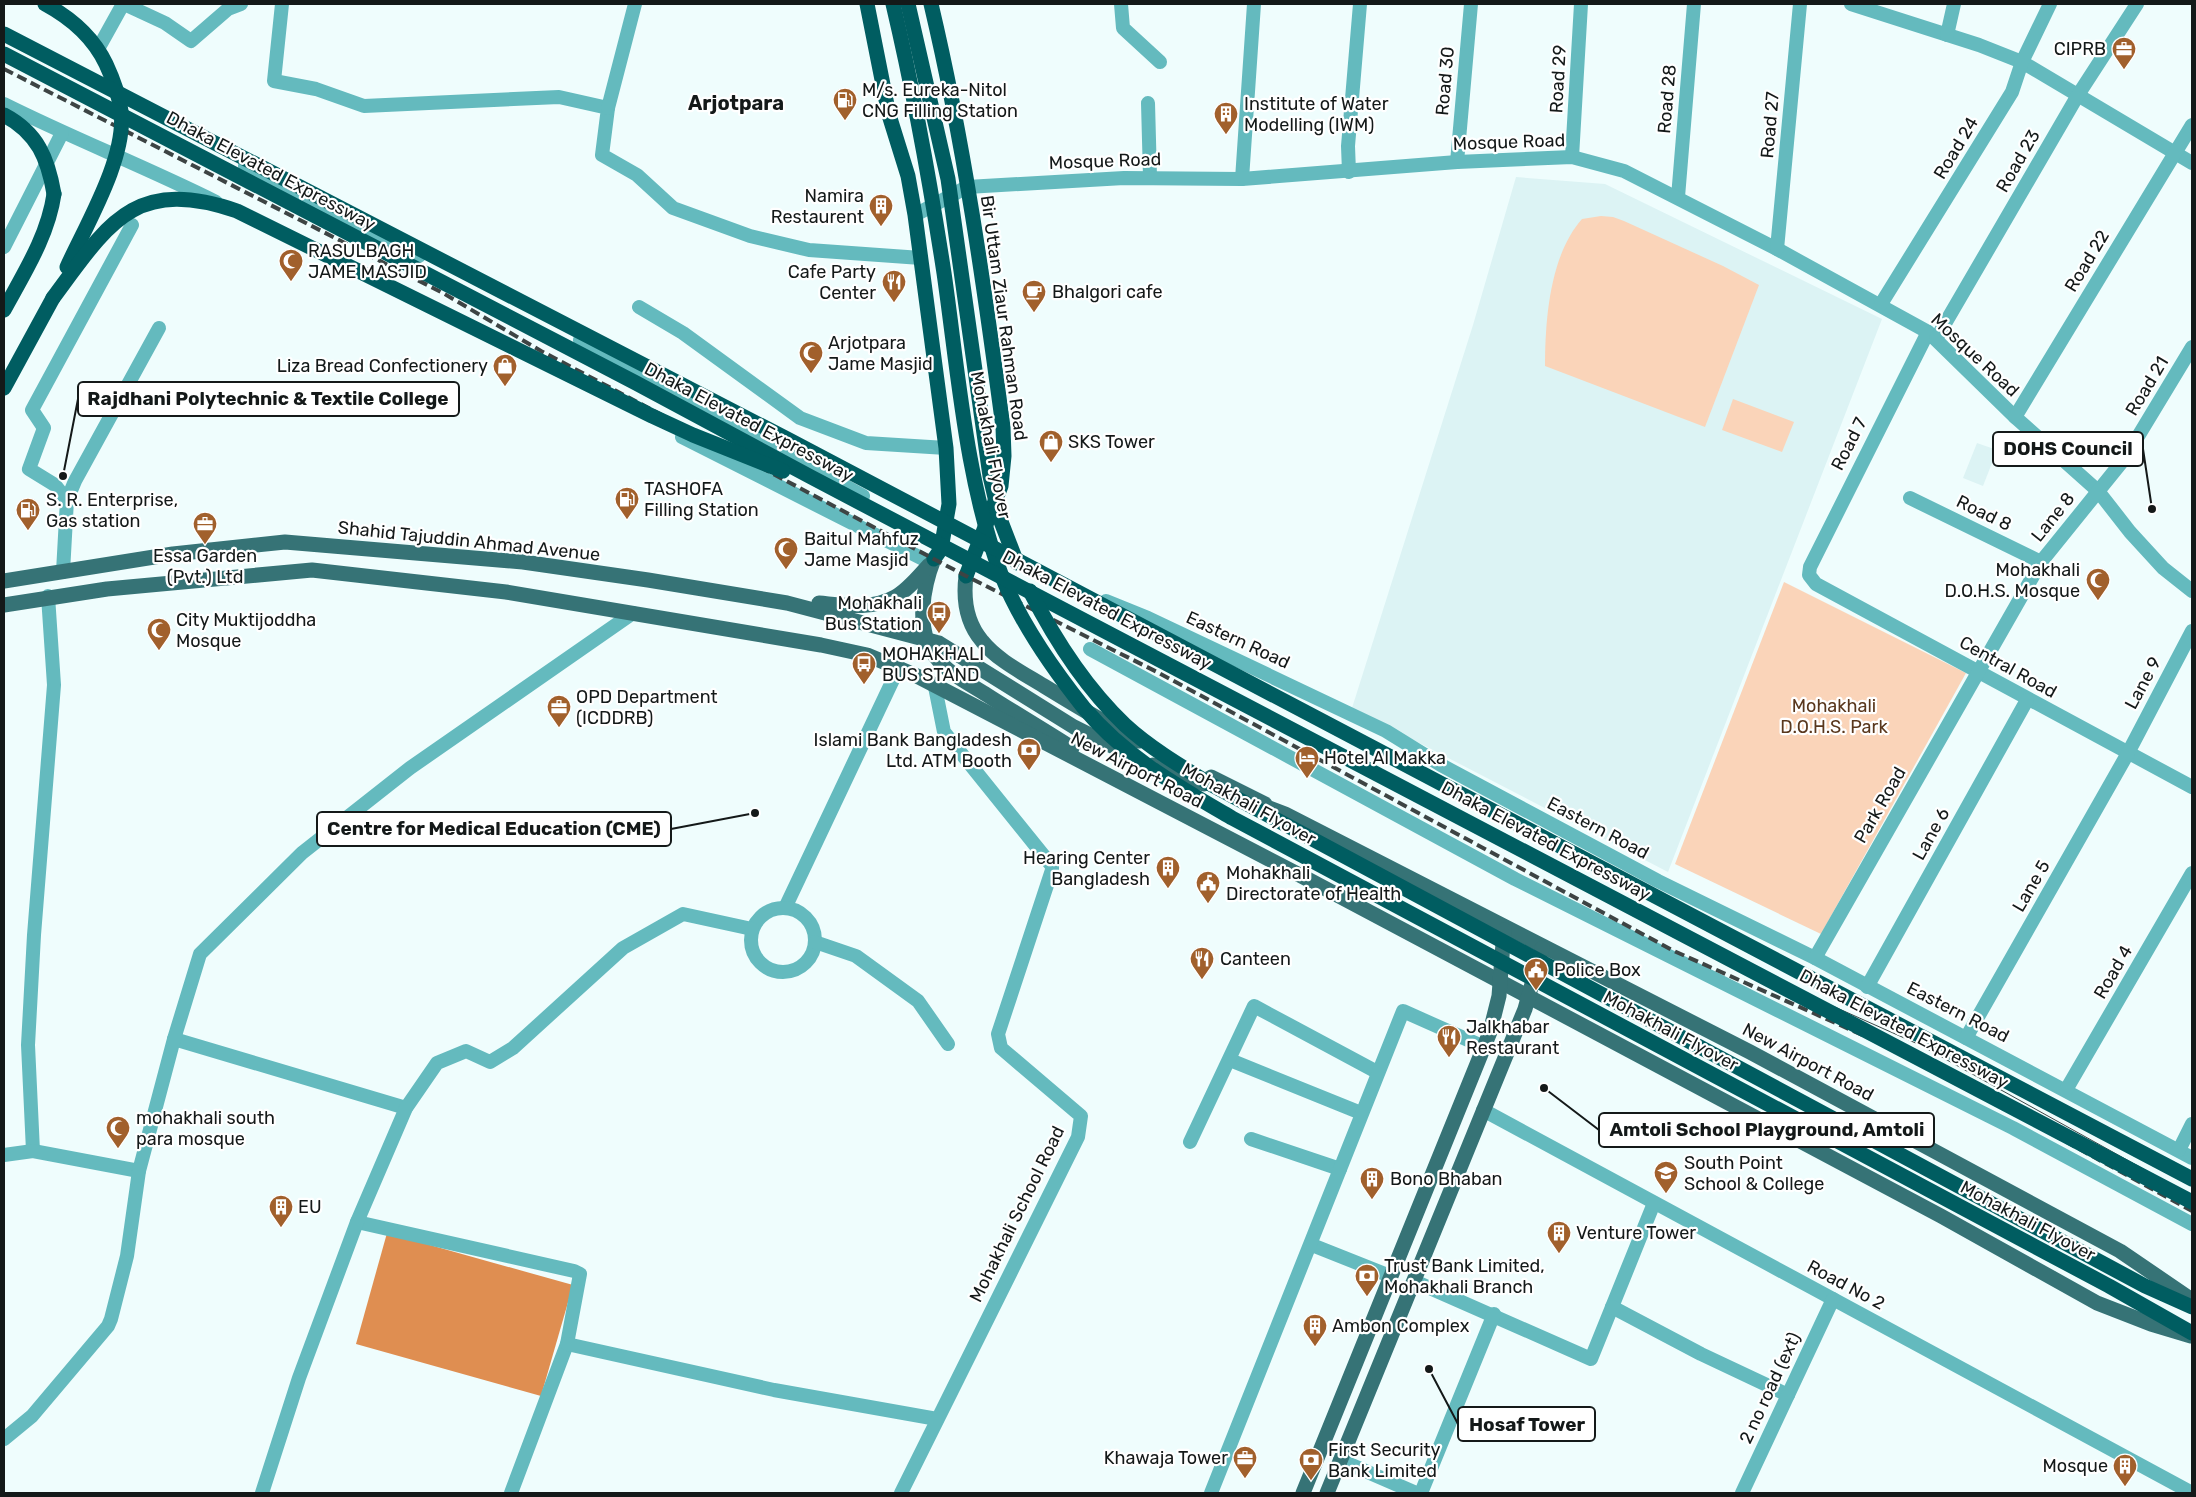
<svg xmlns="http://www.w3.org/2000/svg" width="2196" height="1497" viewBox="0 0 2196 1497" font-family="Rubik,sans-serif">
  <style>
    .built { fill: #dcf3f4 }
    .green { fill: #fad4b9 }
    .water { fill: #df8e51 }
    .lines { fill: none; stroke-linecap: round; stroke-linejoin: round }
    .minor { stroke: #64babe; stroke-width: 14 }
    .major { stroke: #367376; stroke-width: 15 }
    .highway { stroke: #005d61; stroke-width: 15 }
    .tram { stroke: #3d4444; stroke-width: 1 }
    .rail { stroke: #3d4444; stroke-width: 4; stroke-dasharray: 10 5; stroke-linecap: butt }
    .highway-bridge { stroke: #005d61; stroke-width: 15 }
    .labels { text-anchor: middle; stroke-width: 4.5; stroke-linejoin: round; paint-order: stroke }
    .poi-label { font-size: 18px; fill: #141919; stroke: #fff; text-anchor: start }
    .street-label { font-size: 18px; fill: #141919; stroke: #fff }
    .park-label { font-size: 18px; fill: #59371d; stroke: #fff }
    .quarter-label { font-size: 20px; font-weight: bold; fill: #141919; stroke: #fff }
    .leader { fill: none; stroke: #141919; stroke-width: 2 }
    .callout-dot { fill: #141919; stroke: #fff; stroke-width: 2 }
    .callout { fill: #fff; stroke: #141919; stroke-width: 2 }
    .callout-label { font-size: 19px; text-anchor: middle; font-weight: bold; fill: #141919 }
  </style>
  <rect width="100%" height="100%" fill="#effdfd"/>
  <g class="built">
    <polygon points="1516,177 1605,184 1882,319 1668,872 1352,708 1473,325"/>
    <polygon points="1977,443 1997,450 1983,486 1963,478"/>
  </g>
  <g class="green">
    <path d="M1601 216 1613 217 1624 221 1723 266 1759 285 1705 427 1545 366C1545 319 1550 255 1582 219Z"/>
    <polygon points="1733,399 1794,422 1782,452 1722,430"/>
    <polygon points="1784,582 1966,673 1821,934 1675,864"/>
  </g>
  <polygon class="water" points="387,1233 573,1285 541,1396 356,1344"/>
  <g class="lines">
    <g class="minor">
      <polyline points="124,4 165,23 191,41 228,9 241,4"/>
      <polyline points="282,4 274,81 316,89 364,106 559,97 608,108 602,155 637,175 673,208 750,236 809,250 921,258"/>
      <polyline points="1121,4 1123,28 1160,62"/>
      <polyline points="1851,4 1979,45 2022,62 2192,163"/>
      <polyline points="1947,35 1954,4"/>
      <polyline points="98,49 123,4"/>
      <polyline points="1148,103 1150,177"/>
      <path d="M4 104C74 139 146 167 216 202"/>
      <polyline points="608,108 635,4"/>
      <polyline points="1572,157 1581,4"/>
      <polyline points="1457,162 1471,4"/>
      <polyline points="245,166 329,214 419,256"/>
      <polyline points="1349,172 1348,146 1360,4"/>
      <polyline points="1242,179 1254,4"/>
      <polyline points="1678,197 1694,4"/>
      <polyline points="915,215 967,187 1124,178 1242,179 1457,162 1572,157 1624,171 1777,249 1928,332 2015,417 2098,491 2130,532 2163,568 2192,591"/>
      <polyline points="4,247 62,133"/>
      <polyline points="1777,249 1800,4"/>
      <polyline points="1881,304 2012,92 2022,62 2050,4"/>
      <polyline points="639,307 683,333 800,418 866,443 946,448"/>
      <polyline points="1928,332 1810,567 1809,575 1816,584 2192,787"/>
      <polyline points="1936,339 2078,95 2137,4"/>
      <polyline points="580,340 863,496"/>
      <polyline points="2015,417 2192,125"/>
      <polyline points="682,437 931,563"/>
      <polyline points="1910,498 2041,562"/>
      <polyline points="67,500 75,481 159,328"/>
      <polyline points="63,572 67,500 55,485 29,469 44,428 32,410 132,225"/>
      <polyline points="1106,601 1148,618 1386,731 1441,765 1658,881 1815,958 2192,1158"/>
      <polyline points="1090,649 1515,879 2013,1128 2192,1224"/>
      <polyline points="785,908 899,667"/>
      <circle cx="783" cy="940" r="32"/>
      <polyline points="815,942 856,956 918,1001 948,1044"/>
      <polyline points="1815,958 2041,562 2125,458 2192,347"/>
      <polyline points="1867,987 2027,700"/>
      <polyline points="1966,1038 2128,753 2192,631"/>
      <polyline points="174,1039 406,1108"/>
      <polyline points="1230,1060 1361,1113"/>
      <polyline points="2066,1090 2192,873"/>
      <polyline points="1483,1110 2192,1493"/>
      <polyline points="1251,1139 1340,1169"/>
      <polyline points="1190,1142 1254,1006 1377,1072"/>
      <polyline points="2179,1150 2192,1124"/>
      <polyline points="33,1151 28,1045 34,935 54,685 48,596"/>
      <polyline points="4,1155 33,1151 139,1171"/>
      <polyline points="357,1222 574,1271 580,1274 567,1344 511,1493"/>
      <polyline points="1312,1245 1390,1276"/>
      <polyline points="1414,1281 1591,1359 1654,1203"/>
      <polyline points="1612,1307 1701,1354 1788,1395"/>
      <polyline points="567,1344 774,1390 937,1419"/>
      <polyline points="4,1439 32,1416 108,1326 111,1319 127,1256 139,1171 174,1039 200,954 302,853 410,768 633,613"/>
      <polyline points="1340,1460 1416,1493"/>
      <polyline points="262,1493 299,1378 357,1222 406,1108 437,1063 466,1051 490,1062 513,1048 623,948 683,914 752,929"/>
      <polyline points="901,1493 1078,1137 1081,1116 1001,1048 998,1034 1052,870 1052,866 944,732 935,687"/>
      <polyline points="1211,1493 1403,1011 1484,1047"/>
      <polyline points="1421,1493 1494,1314"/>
      <polyline points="1742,1493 1833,1299"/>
    </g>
    <g class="major">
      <path d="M934 559C923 587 915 629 935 656 947 673 970 684 987 695 1015 713 1044 730 1072 748"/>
      <path d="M966 576C963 600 966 622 982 641 997 660 1023 673 1044 686 1075 705 1106 724 1139 741"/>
      <polyline points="4,581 173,554 285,542 523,562 648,580 787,603 939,643 1074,727 1130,755"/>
      <path d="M819 603C843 605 872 610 895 597 908 590 919 576 929 565"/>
      <polyline points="4,605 107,589 312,570 506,592 821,645 867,655 917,676 1311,881 1941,1216 2097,1303 2151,1324 2191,1336"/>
      <polyline points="1153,765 1204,784"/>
      <polyline points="1211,777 1265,804"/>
      <polyline points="1254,802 1285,814 1750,1052 2120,1251 2192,1300"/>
      <polyline points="1303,1493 1490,1032 1499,996 1504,930"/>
      <polyline points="1327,1493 1525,1009 1542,948"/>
    </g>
    <g class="highway">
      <polyline points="867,4 889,115 908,176 915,215 946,448 949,504 941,549 934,559"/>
      <path d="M931 4C964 143 984 285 1003 427L1004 456 1001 486 966 576"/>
      <path d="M4 310C24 273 48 236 54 194"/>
      <polyline points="4,388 53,298"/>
    </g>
    <polyline class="tram" points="4,54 449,280 548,338 818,481 971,565 1165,660 1680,938 1920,1045 2192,1196"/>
    <polyline class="rail" points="4,69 443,293 541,351 966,576 1159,673 1674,951 1914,1058 2192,1211"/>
    <g class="highway-bridge">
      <path d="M45 4C71 18 93 37 106 64 113 79 119 95 121 111 127 157 86 225 67 267"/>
      <path d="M893 4C914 93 930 182 944 273 958 370 966 482 1001 574 1020 622 1052 668 1084 708 1125 757 1179 787 1232 818L2109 1286 2192 1333"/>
      <polyline points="908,4 948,179 990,476 1000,519 1017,563"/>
      <polyline points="4,34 789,440 2192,1179"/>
      <polyline points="4,54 636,383 811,477 2192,1202"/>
      <path d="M4 115C38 133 48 159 54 194"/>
      <path d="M53 298C108 224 134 176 237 211L652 416 693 435 783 471"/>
      <path d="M1030 591C1055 640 1085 687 1125 725 1150 748 1182 767 1210 784L2145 1286 2192 1307"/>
    </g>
  </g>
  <defs>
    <symbol id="office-pin" viewBox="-11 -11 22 30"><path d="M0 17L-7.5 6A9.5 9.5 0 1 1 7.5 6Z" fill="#a1602c" stroke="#fff"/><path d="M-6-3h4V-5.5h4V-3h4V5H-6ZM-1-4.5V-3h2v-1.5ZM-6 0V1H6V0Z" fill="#fff"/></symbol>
    <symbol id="fuel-pin" viewBox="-11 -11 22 30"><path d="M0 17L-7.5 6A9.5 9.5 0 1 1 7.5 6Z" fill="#a1602c" stroke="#fff"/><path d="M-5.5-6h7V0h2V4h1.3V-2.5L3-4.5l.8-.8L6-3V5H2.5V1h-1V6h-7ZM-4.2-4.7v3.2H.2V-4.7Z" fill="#fff"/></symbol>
    <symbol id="building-pin" viewBox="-11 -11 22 30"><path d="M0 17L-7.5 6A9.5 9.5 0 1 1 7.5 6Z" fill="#a1602c" stroke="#fff"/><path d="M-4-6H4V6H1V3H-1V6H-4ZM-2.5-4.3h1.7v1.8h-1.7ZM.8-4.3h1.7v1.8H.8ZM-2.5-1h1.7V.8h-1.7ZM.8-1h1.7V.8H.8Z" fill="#fff"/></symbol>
    <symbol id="mosque-pin" viewBox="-11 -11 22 30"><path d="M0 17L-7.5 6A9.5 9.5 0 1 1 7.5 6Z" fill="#a1602c" stroke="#fff"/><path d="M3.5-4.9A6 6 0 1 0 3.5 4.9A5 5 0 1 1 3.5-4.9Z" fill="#fff"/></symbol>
    <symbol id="restaurant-pin" viewBox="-11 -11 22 30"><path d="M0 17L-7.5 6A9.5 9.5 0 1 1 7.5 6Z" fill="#a1602c" stroke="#fff"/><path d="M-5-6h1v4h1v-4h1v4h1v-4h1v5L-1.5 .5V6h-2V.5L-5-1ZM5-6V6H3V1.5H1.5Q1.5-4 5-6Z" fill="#fff"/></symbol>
    <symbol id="cafe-pin" viewBox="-11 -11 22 30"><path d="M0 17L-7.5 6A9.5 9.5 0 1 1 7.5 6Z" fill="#a1602c" stroke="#fff"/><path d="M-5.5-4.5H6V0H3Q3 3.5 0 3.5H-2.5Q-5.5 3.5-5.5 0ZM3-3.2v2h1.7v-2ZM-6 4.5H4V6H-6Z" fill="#fff"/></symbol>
    <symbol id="shop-pin" viewBox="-11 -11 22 30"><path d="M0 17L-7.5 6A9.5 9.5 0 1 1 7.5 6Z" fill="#a1602c" stroke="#fff"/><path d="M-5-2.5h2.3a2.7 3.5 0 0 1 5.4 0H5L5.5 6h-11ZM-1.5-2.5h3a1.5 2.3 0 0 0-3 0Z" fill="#fff"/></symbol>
    <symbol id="bus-pin" viewBox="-11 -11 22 30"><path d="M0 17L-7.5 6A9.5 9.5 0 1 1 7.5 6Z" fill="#a1602c" stroke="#fff"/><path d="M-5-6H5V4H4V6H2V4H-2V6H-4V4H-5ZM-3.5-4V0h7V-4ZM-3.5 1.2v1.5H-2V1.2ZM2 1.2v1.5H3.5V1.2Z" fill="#fff"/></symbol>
    <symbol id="bank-pin" viewBox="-11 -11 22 30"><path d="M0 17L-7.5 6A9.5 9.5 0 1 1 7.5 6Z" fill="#a1602c" stroke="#fff"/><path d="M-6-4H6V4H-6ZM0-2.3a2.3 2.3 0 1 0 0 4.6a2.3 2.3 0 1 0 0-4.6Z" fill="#fff"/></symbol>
    <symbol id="hotel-pin" viewBox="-11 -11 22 30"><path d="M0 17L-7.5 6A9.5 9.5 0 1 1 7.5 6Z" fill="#a1602c" stroke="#fff"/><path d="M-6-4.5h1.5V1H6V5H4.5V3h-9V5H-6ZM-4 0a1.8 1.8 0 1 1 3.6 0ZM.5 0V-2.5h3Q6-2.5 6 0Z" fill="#fff"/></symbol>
    <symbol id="civic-pin" viewBox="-11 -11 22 30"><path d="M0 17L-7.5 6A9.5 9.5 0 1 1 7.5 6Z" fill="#a1602c" stroke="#fff"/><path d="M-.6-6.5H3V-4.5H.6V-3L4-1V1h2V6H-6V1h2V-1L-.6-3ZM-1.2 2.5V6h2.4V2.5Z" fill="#fff"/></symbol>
    <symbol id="school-pin" viewBox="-11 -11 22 30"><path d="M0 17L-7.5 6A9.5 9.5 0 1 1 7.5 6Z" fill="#a1602c" stroke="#fff"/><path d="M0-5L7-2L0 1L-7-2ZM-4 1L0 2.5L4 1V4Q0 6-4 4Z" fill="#fff"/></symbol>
  </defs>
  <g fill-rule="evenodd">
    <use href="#office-pin" x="2110" y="35" width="28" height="38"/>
    <use href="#fuel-pin" x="831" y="86" width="28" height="38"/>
    <use href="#building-pin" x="1212" y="100" width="28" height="38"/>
    <use href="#building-pin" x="867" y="192" width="28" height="38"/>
    <use href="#mosque-pin" x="277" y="247" width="28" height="38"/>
    <use href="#restaurant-pin" x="880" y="268" width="28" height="38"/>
    <use href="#cafe-pin" x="1020" y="278" width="28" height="38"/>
    <use href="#mosque-pin" x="797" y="339" width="28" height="38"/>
    <use href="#shop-pin" x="491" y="352" width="28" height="38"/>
    <use href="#shop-pin" x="1037" y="428" width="28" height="38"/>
    <use href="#fuel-pin" x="613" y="485" width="28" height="38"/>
    <use href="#fuel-pin" x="14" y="496" width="28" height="38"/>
    <use href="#office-pin" x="191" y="510" width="28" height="38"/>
    <use href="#mosque-pin" x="772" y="535" width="28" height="38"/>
    <use href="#mosque-pin" x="2084" y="566" width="28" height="38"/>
    <use href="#bus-pin" x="925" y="599" width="28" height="38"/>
    <use href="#mosque-pin" x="145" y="616" width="28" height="38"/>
    <use href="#bus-pin" x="850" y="650" width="28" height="38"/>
    <use href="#office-pin" x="545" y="693" width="28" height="38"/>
    <use href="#bank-pin" x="1015" y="736" width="28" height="38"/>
    <use href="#hotel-pin" x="1293" y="744" width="28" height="38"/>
    <use href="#building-pin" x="1154" y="854" width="28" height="38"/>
    <use href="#civic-pin" x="1194" y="869" width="28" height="38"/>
    <use href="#restaurant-pin" x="1188" y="945" width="28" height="38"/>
    <use href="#civic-pin" x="1522" y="956" width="28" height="38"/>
    <use href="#restaurant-pin" x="1435" y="1023" width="28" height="38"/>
    <use href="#mosque-pin" x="104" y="1114" width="28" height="38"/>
    <use href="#school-pin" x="1652" y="1159" width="28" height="38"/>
    <use href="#building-pin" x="1358" y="1165" width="28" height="38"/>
    <use href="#building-pin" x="267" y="1193" width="28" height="38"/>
    <use href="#building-pin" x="1545" y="1219" width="28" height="38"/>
    <use href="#bank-pin" x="1353" y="1262" width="28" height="38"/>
    <use href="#building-pin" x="1301" y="1312" width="28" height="38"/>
    <use href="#office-pin" x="1231" y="1444" width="28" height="38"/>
    <use href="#bank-pin" x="1297" y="1446" width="28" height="38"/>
    <use href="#building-pin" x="2111" y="1452" width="28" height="38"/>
  </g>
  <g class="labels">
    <g class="poi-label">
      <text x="2106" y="55" text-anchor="end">CIPRB</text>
      <text x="862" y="96">M/s. Eureka-Nitol<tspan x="862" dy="21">CNG Filling Station</tspan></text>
      <text x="1244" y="110">Institute of Water<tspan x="1244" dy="21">Modelling (IWM)</tspan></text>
      <text x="864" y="202" text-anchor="end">Namira<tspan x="864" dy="21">Restaurent</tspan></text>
      <text x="308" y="257">RASULBAGH<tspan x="308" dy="21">JAME MASJID</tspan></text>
      <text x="876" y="278" text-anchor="end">Cafe Party<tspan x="876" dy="21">Center</tspan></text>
      <text x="1052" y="298">Bhalgori cafe</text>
      <text x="828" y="349">Arjotpara<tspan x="828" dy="21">Jame Masjid</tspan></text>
      <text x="488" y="372" text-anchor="end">Liza Bread Confectionery</text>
      <text x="1068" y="448">SKS Tower</text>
      <text x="644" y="495">TASHOFA<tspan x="644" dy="21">Filling Station</tspan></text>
      <text x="46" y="506">S. R. Enterprise,<tspan x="46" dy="21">Gas station</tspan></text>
      <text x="804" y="545">Baitul Mahfuz<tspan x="804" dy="21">Jame Masjid</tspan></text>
      <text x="205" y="562" text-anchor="middle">Essa Garden<tspan x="205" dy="21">(Pvt.) Ltd</tspan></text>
      <text x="2080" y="576" text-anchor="end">Mohakhali<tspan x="2080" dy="21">D.O.H.S. Mosque</tspan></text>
      <text x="922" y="609" text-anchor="end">Mohakhali<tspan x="922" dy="21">Bus Station</tspan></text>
      <text x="176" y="626">City Muktijoddha<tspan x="176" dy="21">Mosque</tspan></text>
      <text x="882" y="660">MOHAKHALI<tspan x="882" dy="21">BUS STAND</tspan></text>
      <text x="576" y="703">OPD Department<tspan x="576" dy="21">(ICDDRB)</tspan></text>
      <text x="1012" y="746" text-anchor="end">Islami Bank Bangladesh<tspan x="1012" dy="21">Ltd. ATM Booth</tspan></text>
      <text x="1324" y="764">Hotel Al Makka</text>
      <text x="1150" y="864" text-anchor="end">Hearing Center<tspan x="1150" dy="21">Bangladesh</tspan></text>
      <text x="1226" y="879">Mohakhali<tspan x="1226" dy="21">Directorate of Health</tspan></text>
      <text x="1220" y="965">Canteen</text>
      <text x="1554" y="976">Police Box</text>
      <text x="1466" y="1033">Jalkhabar<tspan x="1466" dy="21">Restaurant</tspan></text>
      <text x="136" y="1124">mohakhali south<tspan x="136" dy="21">para mosque</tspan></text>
      <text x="1684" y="1169">South Point<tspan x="1684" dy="21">School &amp; College</tspan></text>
      <text x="1390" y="1185">Bono Bhaban</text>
      <text x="298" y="1213">EU</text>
      <text x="1576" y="1239">Venture Tower</text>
      <text x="1384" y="1272">Trust Bank Limited,<tspan x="1384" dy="21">Mohakhali Branch</tspan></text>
      <text x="1332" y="1332">Ambon Complex</text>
      <text x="1328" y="1456">First Security<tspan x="1328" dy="21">Bank Limited</tspan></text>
      <text x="1228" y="1464" text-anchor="end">Khawaja Tower</text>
      <text x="2108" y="1472" text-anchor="end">Mosque</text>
    </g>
    <g class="street-label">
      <text transform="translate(1558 79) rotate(-87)" y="6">Road 29</text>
      <text transform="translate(1445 81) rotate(-85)" y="6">Road 30</text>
      <text transform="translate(1667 99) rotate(-85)" y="6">Road 28</text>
      <text transform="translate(1770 125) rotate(-85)" y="6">Road 27</text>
      <text transform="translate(1509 142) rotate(-2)" y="6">Mosque Road</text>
      <text transform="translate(1956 148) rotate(-59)" y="6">Road 24</text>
      <text transform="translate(1105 161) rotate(-2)" y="6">Mosque Road</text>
      <text transform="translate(2018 161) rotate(-60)" y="6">Road 23</text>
      <text transform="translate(271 171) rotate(28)" y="6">Dhaka Elevated Expressway</text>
      <text transform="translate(2087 261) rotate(-59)" y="6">Road 22</text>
      <text transform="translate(1004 318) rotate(82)" y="6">Bir Uttam Ziaur Rahman Road</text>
      <text transform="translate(1975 355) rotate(43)" y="6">Mosque Road</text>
      <text transform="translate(2147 386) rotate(-59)" y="6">Road 21</text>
      <text transform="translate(749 422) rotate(28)" y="6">Dhaka Elevated Expressway</text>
      <text transform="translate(1849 444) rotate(-63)" y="6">Road 7</text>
      <text transform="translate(991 445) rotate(79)" y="6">Mohakhali Flyover</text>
      <text transform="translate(1984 513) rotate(26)" y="6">Road 8</text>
      <text transform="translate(2053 517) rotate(-51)" y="6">Lane 8</text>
      <text transform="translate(469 541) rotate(6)" y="6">Shahid Tajuddin Ahmad Avenue</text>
      <text transform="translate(1107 610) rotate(28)" y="6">Dhaka Elevated Expressway</text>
      <text transform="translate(1238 640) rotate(25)" y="6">Eastern Road</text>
      <text transform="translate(2008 667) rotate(29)" y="6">Central Road</text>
      <text transform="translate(2143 683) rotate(-62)" y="6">Lane 9</text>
      <text transform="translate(1137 770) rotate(27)" y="6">New Airport Road</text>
      <text transform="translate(1249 804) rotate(29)" y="6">Mohakhali Flyover</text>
      <text transform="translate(1880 805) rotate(-60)" y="6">Park Road</text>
      <text transform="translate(1598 828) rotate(28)" y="6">Eastern Road</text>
      <text transform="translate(1931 834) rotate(-61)" y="6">Lane 6</text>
      <text transform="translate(1546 841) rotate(28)" y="6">Dhaka Elevated Expressway</text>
      <text transform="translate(2031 886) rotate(-60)" y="6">Lane 5</text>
      <text transform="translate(2113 972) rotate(-60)" y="6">Road 4</text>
      <text transform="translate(1958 1012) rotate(27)" y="6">Eastern Road</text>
      <text transform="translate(1904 1029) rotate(28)" y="6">Dhaka Elevated Expressway</text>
      <text transform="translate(1671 1031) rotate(28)" y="6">Mohakhali Flyover</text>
      <text transform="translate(1808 1062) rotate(28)" y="6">New Airport Road</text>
      <text transform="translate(1017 1214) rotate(-64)" y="6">Mohakhali School Road</text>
      <text transform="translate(2028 1221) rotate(28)" y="6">Mohakhali Flyover</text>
      <text transform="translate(1846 1285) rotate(28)" y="6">Road No 2</text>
      <text transform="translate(1770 1388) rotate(-65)" y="6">2 no road (ext)</text>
    </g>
    <g class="park-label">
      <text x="1834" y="712">Mohakhali<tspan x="1834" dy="21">D.O.H.S. Park</tspan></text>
    </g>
    <g class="quarter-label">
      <text x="736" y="110">Arjotpara</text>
    </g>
  </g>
  <path class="leader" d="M63 476L78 399M2152 509L2143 449M755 813L671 829M1544 1088L1599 1130M1429 1369L1458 1424"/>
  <g class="callout-dot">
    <circle cx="63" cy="476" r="5"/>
    <circle cx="2152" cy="509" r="5"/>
    <circle cx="755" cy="813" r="5"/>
    <circle cx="1544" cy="1088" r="5"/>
    <circle cx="1429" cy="1369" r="5"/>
  </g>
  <g class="callout">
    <rect x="78" y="382" width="381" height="34" rx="5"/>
    <rect x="1993" y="432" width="150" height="34" rx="5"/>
    <rect x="317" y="812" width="354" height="34" rx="5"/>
    <rect x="1599" y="1113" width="335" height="34" rx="5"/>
    <rect x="1458" y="1407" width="137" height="34" rx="5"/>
  </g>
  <g class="callout-label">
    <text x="268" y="405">Rajdhani Polytechnic &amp; Textile College</text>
    <text x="2068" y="455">DOHS Council</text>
    <text x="494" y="835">Centre for Medical Education (CME)</text>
    <text x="1767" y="1136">Amtoli School Playground, Amtoli</text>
    <text x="1527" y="1431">Hosaf Tower</text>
  </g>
  <rect width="2196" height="1497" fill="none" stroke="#141919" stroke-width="10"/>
</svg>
